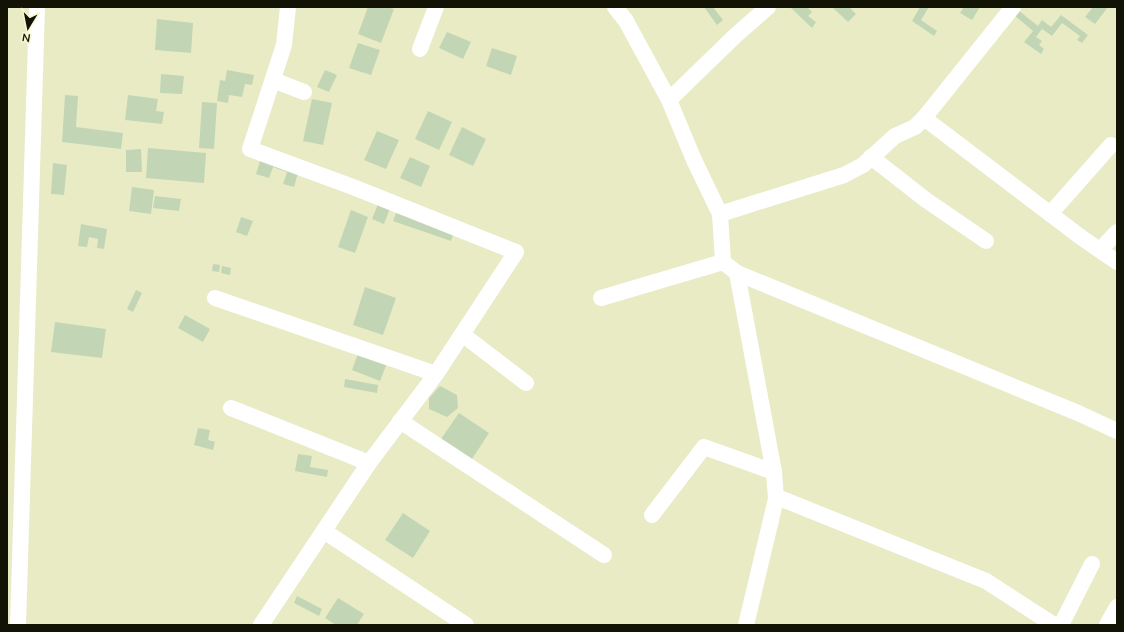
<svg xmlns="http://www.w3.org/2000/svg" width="1124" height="632" viewBox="0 0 1124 632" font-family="Mulish,sans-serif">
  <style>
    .building { fill: #c2d6b5 }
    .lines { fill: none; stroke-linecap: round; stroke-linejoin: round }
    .minor { stroke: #fff; stroke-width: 16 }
  </style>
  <rect width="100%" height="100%" fill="#e9ebc5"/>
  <g class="building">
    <polygon points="368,7 388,7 394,9 381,43 358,34"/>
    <polygon points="704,7 713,7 723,20 717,25"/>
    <polygon points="790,7 807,7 812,12 808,16 816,22 812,28"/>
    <polygon points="832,7 849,7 856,14 848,22"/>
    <polygon points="920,7 929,7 921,20 937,31 934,36 912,21"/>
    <polygon points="964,7 980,7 972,20 960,13"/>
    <polygon points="1093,7 1108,7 1095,24 1085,17"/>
    <polygon points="1018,10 1038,26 1042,20 1051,27 1061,15 1088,35 1082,43 1077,40 1080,36 1062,23 1052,36 1042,29 1036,37 1042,41 1039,45 1044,49 1041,54 1024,42 1033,31 1014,15"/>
    <polygon points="157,19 193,23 191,53 155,50"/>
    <polygon points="447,32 471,42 463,59 439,48"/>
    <polygon points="358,43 380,50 371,75 349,68"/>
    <polygon points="492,48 517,56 511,75 486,66"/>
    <polygon points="227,70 254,75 252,85 245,84 242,97 229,95 228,103 217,101 220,80 225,81"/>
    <polygon points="325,70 337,75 329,92 317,87"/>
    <polygon points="161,74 184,76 182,94 160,93"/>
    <polygon points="65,95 78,96 76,127 123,133 121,149 62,142"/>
    <polygon points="128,95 158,99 156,111 164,112 162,124 125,120"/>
    <polygon points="312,99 332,103 323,145 303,141"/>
    <polygon points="202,102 217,103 214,149 199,148"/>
    <polygon points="428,111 452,122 439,150 415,139"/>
    <polygon points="462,127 486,139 473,166 449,155"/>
    <polygon points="377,131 399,140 386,169 364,160"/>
    <polygon points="148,148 206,153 204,183 146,178"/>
    <polygon points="141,149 142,172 126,172 126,150"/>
    <polygon points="262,155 300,166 294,187 283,184 287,172 273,167 269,178 256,174"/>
    <polygon points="410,157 430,166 421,187 400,178"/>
    <polygon points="53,163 67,165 64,195 51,194"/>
    <polygon points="132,187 154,190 151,214 129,211"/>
    <polygon points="155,196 181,199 179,211 153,208"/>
    <polygon points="380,199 392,203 384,224 372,219"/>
    <polygon points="351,210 368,217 355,253 338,247"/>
    <polygon points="396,213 454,232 451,241 393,221"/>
    <polygon points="241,217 253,221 247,236 236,232"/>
    <polygon points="81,224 107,229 104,249 97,248 98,239 89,237 87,247 78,246"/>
    <polygon points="213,264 220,265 219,272 212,271"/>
    <polygon points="222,266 231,268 230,275 221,273"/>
    <polygon points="365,287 396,298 383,335 353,325"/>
    <polygon points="136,290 142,293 133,312 127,309"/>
    <polygon points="185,315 210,329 203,342 178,328"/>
    <polygon points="55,322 106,329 102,358 51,352"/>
    <polygon points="360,348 389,358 380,381 352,370"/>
    <polygon points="345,379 378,385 377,393 344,387"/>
    <polygon points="440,386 457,395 458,408 447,417 429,409 429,398"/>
    <polygon points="459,413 489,433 472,459 441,439"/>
    <polygon points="198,428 210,430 208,440 215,442 213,450 194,445"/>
    <polygon points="298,454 312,456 310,467 328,470 327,477 295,471"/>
    <polygon points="403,513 430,531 413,558 385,540"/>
    <polygon points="297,596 322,609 319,616 294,603"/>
    <polygon points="338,598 364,614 357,625 336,625 325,618"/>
  </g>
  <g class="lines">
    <g class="minor">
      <polyline points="615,7 626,21 669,100 694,160 720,214 723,262 737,273 774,472 776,499 746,625"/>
      <polyline points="420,49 436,7"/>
      <polyline points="273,80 304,92"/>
      <polyline points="669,100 736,35 768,7"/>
      <polyline points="924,118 1082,238 1117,262"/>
      <polyline points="871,157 926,200 986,241"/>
      <polyline points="720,214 844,175 863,165 895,136 915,127 924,118 1013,7"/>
      <polyline points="1050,214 1111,145"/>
      <polyline points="1100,250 1117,232"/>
      <polyline points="737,273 1078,413 1117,431"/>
      <polyline points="215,298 436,374"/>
      <polyline points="601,298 723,262"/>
      <polyline points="462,334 526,383"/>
      <polyline points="231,408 369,463"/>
      <polyline points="400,421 604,555"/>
      <polyline points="776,499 782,499 986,581 1054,625"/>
      <polyline points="652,515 704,447 774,472"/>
      <polyline points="324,531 466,625"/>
      <polyline points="18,625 37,7"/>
      <polyline points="261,625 369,463 436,374 516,252 353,187 250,149 284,45 288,7"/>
      <polyline points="1061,625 1092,564"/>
      <polyline points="1107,625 1117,607"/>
    </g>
  </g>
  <rect width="1124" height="632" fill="none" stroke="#121205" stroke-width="16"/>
  <g transform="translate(28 28) rotate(190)" stroke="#f6f8d2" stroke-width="3" paint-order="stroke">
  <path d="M0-3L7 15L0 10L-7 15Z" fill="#121205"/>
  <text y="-6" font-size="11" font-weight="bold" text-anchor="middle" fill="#121205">N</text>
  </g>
</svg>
